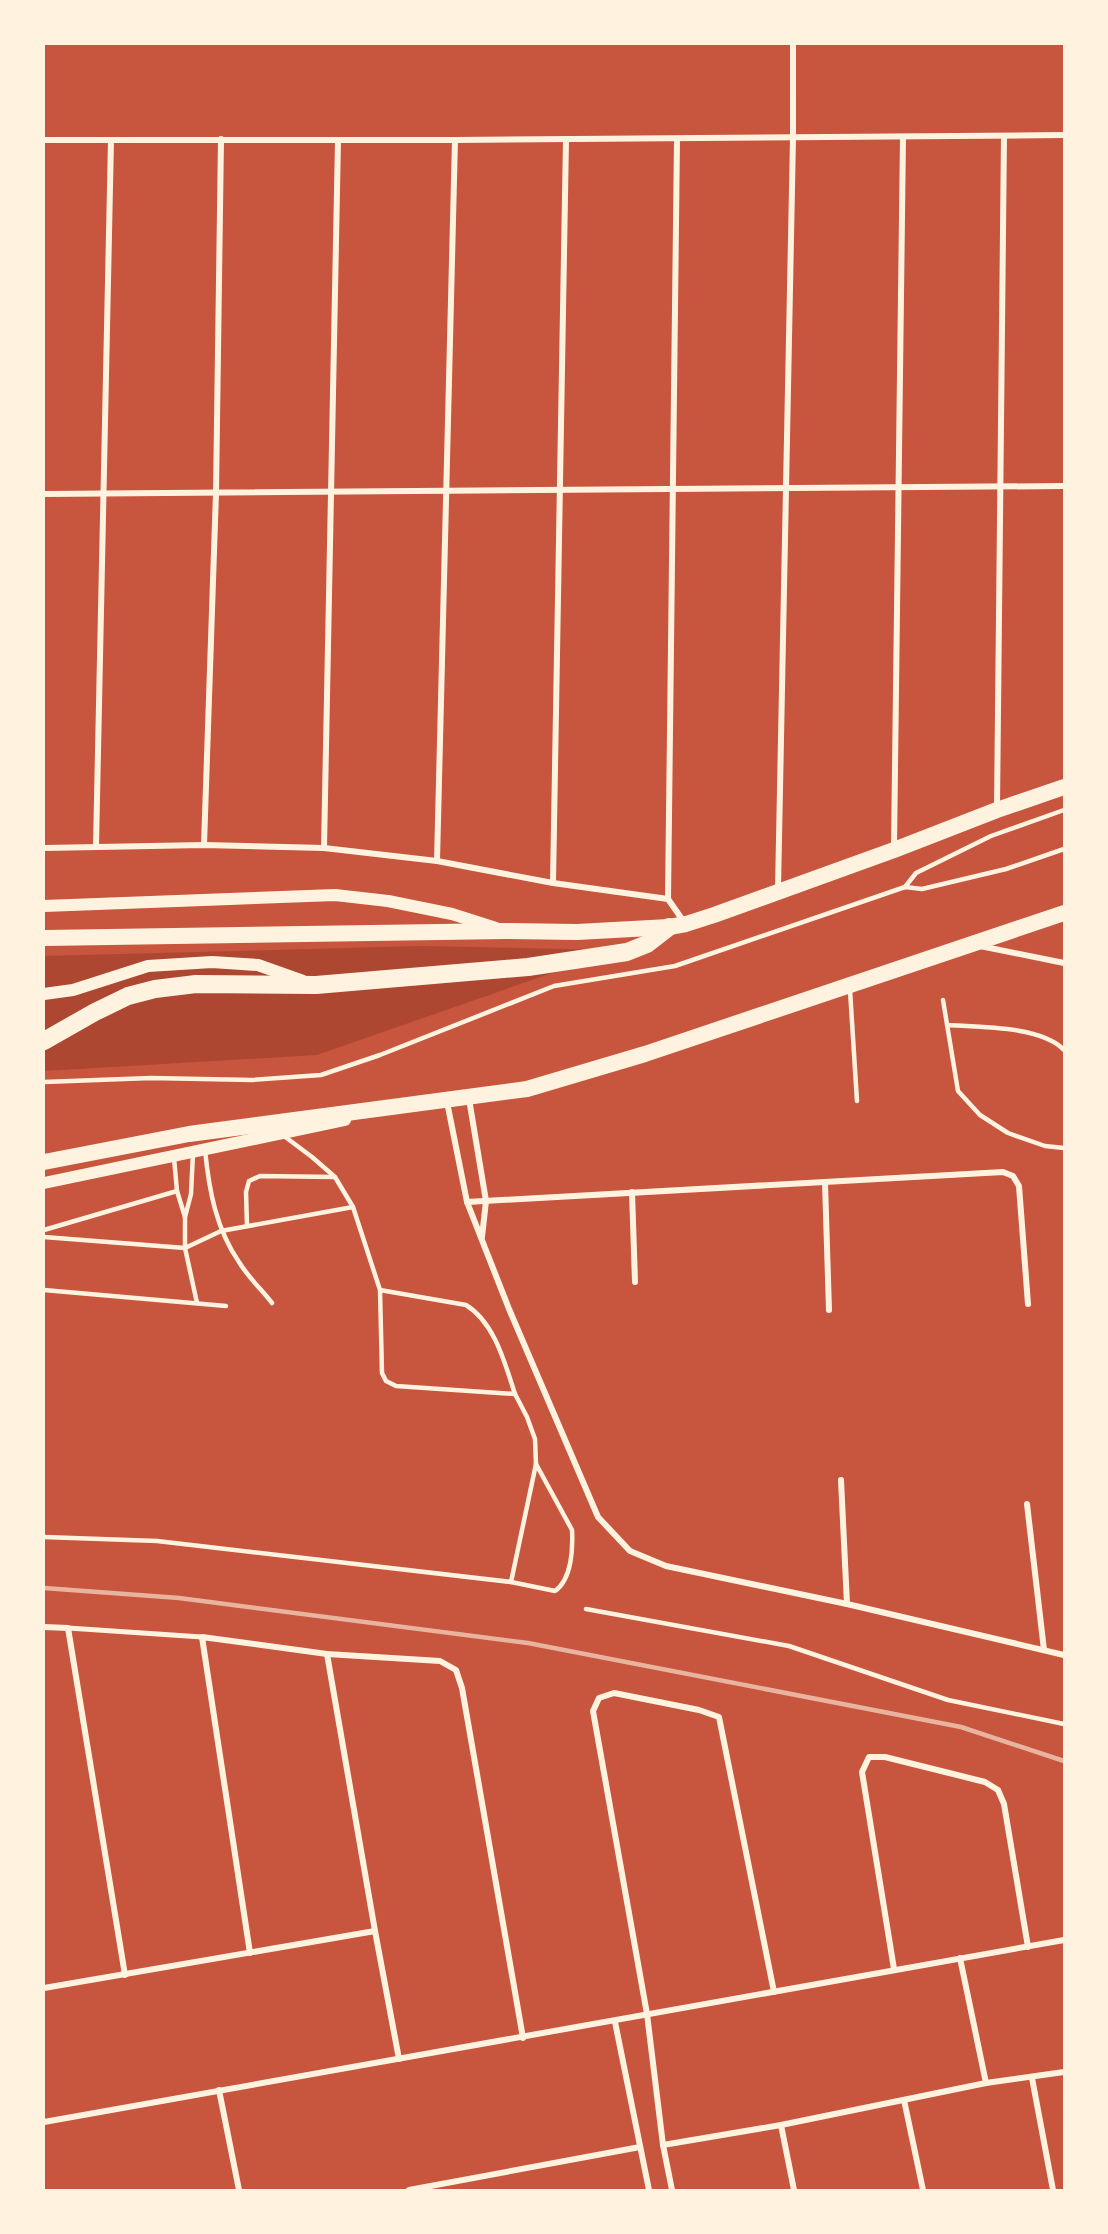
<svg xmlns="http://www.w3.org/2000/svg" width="1108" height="2234" viewBox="0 0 1108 2234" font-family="'Sofia Sans Condensed',sans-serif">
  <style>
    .green { fill: #ae4732 }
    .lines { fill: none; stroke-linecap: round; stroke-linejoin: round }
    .service { stroke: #fff3e0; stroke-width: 4.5 }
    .pedestrian { stroke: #fff3e0; stroke-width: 5 }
    .minor { stroke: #fff3e0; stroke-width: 6 }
    .secondary { stroke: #fff3e0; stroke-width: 12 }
    .trunk { stroke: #fff3e0; stroke-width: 16 }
    .motorway { stroke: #fff3e0; stroke-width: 18 }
    .rail { stroke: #e9b49f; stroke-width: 4.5 }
  </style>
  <rect width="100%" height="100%" fill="#c8553d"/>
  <polygon class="green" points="421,946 618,950 317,1055 44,1071 44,956"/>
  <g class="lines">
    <g class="service">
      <polyline points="905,887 916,873 991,836 1064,810"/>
      <polyline points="850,990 857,1101"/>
      <polyline points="943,1000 958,1091 980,1115 1008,1133 1045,1146 1064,1148"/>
      <path d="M947 1025C979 1027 1042 1026 1064 1050"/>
      <polyline points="44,1082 151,1078 252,1080 321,1075 380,1055 554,986 675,966 905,887 922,889 1006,869 1064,849"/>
      <path d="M284 1136 312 1157 335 1177 353 1207 380 1290 382 1373 386 1381 396 1386 515 1394C505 1364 495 1323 466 1305L380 1290"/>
      <path d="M205 1150C209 1190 216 1229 239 1262 248 1277 261 1289 272 1303"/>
      <polyline points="193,1153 191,1194 185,1217 185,1248 197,1303"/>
      <polyline points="174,1158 177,1191 185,1217"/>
      <polyline points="247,1226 246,1192 249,1181 260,1176 334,1177"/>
      <polyline points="44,1230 177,1191"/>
      <polyline points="44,1237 185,1248 221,1231 353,1207"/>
      <polyline points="44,1290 226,1306"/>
      <path d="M44 1537 157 1541 511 1582 555 1591C572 1579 573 1548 572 1530L536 1464"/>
      <polyline points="511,1582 536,1464 535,1439 527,1417 515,1394"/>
      <polyline points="586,1609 789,1646 948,1700 1064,1724"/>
    </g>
    <polyline class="pedestrian" points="68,1628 202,1637"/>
    <g class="minor">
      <polyline points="677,139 668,899 684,922"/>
      <polyline points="44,140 455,140 1064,135"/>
      <polyline points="44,494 1064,486"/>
      <polyline points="997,807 1004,136"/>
      <polyline points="204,845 216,493 221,139"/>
      <polyline points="96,846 111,140"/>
      <polyline points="894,847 903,137"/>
      <polyline points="44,848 204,845 324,848 437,861 553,883 668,899"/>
      <polyline points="324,848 338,140"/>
      <polyline points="437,861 455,140"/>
      <polyline points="553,883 566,139"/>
      <polyline points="778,889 793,138 793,44"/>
      <polyline points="980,946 1064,963"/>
      <polyline points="469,1099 486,1201 482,1237"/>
      <polyline points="447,1102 467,1202 509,1309 598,1517 630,1551 666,1566 847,1604 1064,1655"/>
      <polyline points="825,1183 829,1310"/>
      <polyline points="632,1192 635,1282"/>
      <polyline points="467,1202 1003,1172 1013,1176 1019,1186 1028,1304"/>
      <polyline points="841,1480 847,1604"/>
      <polyline points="1027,1504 1044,1650"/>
      <polyline points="44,1627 68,1628 125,1975"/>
      <polyline points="327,1654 375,1931 399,2059"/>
      <polyline points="250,1953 202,1637 327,1654 440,1661 456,1670 462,1688 523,2038"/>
      <polyline points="960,1958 986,2083"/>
      <polyline points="894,1969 862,1772 869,1757 885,1757 985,1782 998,1790 1004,1804 1028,1947"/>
      <polyline points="44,1988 375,1931"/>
      <polyline points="615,2022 649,2190"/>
      <polyline points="1032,2078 1053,2190"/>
      <polyline points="219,2090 239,2190"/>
      <polyline points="904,2100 923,2190"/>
      <polyline points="44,2122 1064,1940"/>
      <polyline points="781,2125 794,2190"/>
      <polyline points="663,2145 781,2125 986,2083 1064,2072"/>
      <polyline points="409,2190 640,2147"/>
      <polyline points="672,2190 663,2145 647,2014 593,1711 599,1698 614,1693 699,1710 719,1717 774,1992"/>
    </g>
    <g class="secondary">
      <polyline points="44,906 335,895 388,901 452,914 496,928"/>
      <polyline points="44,994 73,990 148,966 212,962 258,965 303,981"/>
      <polyline points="44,1183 345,1120"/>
    </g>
    <g class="trunk">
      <polyline points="44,938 506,931 577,932 669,927 686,924 714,915 894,850 997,810 1064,787"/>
      <polyline points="44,1162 189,1134 527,1089 645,1054 1064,913"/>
    </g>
    <polyline class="motorway" points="44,1041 95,1012 128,996 155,989 196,984 316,985 528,967 627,952 647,944 669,927"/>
    <polyline class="rail" points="44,1588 179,1598 528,1643 961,1727 1064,1761"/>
  </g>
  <rect width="1108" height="2234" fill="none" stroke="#fff3e0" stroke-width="90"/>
</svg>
